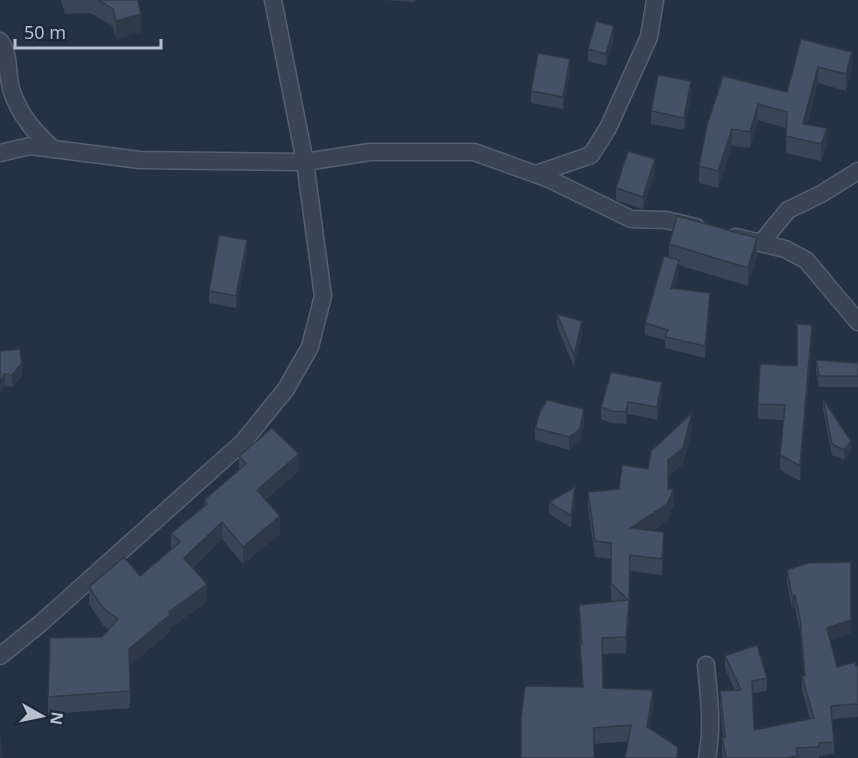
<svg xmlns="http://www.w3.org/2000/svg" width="858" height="758" viewBox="0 0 858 758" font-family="'Noto Sans',sans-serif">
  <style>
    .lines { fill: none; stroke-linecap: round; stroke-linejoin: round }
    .minor-casing { stroke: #555f6d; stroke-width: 19 }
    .minor { stroke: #3a4453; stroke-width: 16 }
    .wall { fill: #3a4658 }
    .shaded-wall { fill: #303947 }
    .building { fill: #445166; stroke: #303947; stroke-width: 1.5 }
  </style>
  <rect width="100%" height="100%" fill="#253244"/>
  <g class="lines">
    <defs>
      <g id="minor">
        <path d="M0 41C11 56 6 75 12 92 21 117 34 131 53 149"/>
        <polyline points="0,153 30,146 140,160 305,162 370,152 474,152 549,179 631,219 666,220 696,227"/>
        <polyline points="536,174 591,155 608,128 649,37 655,0"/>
        <polyline points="736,237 785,249 806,260 858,322"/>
        <polyline points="761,243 788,210 821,194 858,171"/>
        <polyline points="0,656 41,623 243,442 286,389 310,347 323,296 305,162 273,0"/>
        <path d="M706 665C709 696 713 727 707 758"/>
      </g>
    </defs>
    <use href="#minor" class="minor-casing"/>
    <use href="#minor" class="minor"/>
  </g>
  <g class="wall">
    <polygon points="61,0 138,0 141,32 116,39 113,26 90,13 65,14"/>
    <polygon points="385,0 415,0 415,2"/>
    <polygon points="614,38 606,66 588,61 588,49"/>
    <polygon points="801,39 852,69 846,91 818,83 807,125 827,145 821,161 786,153 786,128 758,120 750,148 732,146 718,188 699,183 699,166 707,125 787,92"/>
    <polygon points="570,71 563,109 531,103 531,91"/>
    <polygon points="691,93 684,130 651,124 651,111"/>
    <polygon points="655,171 643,209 616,200 616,188"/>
    <polygon points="669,244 757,256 748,286 679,265 679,271 674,289 710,305 705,358 665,348 665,340 645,335 645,323 669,257"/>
    <polygon points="247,252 236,308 209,303 209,291"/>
    <polygon points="557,314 582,333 574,367 557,326"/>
    <polygon points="812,340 800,481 780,470 780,455 784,420 758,419 758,404 797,366"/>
    <polygon points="0,351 22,376 12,387 5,386"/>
    <polygon points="816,360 858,363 858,387 819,387 816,371"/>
    <polygon points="662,394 657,420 628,414 626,424 611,423 601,419 601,407"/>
    <polygon points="823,399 851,452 844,460 832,455 823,409"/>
    <polygon points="584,421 580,441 569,450 535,440 535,428"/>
    <polygon points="692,429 683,464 668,476 668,489 674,505 667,520 652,531 664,548 662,575 630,571 629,618 626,653 602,654 603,688 653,706 649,728 678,758 628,741 594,744 582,687 579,605 614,602 611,599 611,559 595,557 588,508 588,492 619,489 648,469"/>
    <polygon points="239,456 299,471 265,500 280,534 243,564 222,539 193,567 207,602 170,628 170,632 130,665 130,708 48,714 48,697 109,629 103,625 89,604 89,587 140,576 171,549 171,533 204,507 204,500 239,470"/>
    <polygon points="575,500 571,528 549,514 549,502"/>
    <polygon points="787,570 851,633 830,640 837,667 858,666 858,717 832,719 834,742 834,754 819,756 819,758 723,758 722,750 722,737 723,737 720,704 720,691 735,690 725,669 725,656 767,678 767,691 753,693 754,730 810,719 802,689 802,676 804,676 800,631 795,608 792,609 787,582"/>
  </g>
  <g class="shaded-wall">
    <polygon points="141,14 141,32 116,39 116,21"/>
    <polygon points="614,26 614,38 606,66 606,54"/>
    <polygon points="852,52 852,69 846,91 846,74"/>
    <polygon points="570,59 570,71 563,109 563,97"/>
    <polygon points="818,67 818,83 803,140 803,124"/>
    <polygon points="691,81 691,93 684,130 684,118"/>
    <polygon points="758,104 758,120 750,148 750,132"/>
    <polygon points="827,128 827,145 821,161 821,144"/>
    <polygon points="732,129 732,146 718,188 718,171"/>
    <polygon points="655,159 655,171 643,209 643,197"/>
    <polygon points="757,238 757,256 748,286 748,268"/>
    <polygon points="247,240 247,252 236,308 236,296"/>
    <polygon points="679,260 679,271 671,300 671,288"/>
    <polygon points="710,293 710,305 705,358 705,346"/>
    <polygon points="582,321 582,333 574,367 574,355"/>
    <polygon points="812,325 812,340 800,481 800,466"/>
    <polygon points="22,363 22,376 12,387 12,375"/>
    <polygon points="5,374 5,386 0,393 0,381"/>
    <polygon points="662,382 662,394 657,420 657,407"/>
    <polygon points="628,402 628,414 626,424 626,412"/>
    <polygon points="584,409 584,421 580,441 569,450 569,437"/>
    <polygon points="692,413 692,429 683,464 668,476 668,460"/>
    <polygon points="851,441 851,452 844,460 844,450"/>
    <polygon points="299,454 299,471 257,507 257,490"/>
    <polygon points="575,487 575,500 571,528 571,516"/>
    <polygon points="674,489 674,505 667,520 631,544 631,528"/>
    <polygon points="280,516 280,534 243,564 243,547"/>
    <polygon points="222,522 222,539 184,575 184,558"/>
    <polygon points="664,532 664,548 662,575 662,559"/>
    <polygon points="630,555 629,618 626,653 626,637"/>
    <polygon points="851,575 851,633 827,641 827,628"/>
    <polygon points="207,584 207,602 170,628 170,632 129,666 129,649 169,612"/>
    <polygon points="795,595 795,608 792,609 792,596"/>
    <polygon points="653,690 653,706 647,743 647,727"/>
  </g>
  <g class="building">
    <polygon points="98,0 138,0 141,14 116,21 113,9"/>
    <polygon points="596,21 614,26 606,54 588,49"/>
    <polygon points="801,39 852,52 846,74 818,67 803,124 827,128 821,144 786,136 787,112 758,104 750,132 732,129 718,171 699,166 707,125 723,76 787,92"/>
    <polygon points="538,53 570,59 563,97 531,91"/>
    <polygon points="658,75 691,81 684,118 651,111"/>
    <polygon points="628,151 655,159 643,197 616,188"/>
    <polygon points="677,216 757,238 748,268 669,244"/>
    <polygon points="219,235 247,240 236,296 209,291"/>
    <polygon points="664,256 679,260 671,288 710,293 705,346 665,337 668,330 645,323"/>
    <polygon points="557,314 582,321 574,355"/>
    <polygon points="797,324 812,325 800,466 780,455 785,405 758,404 760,364 797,366"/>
    <polygon points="20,349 22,363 12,375 5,374 0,381 0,351"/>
    <polygon points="816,360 858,363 858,376 819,376"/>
    <polygon points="611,372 662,382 657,407 628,402 626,412 611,411 601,407"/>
    <polygon points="823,399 851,441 844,450 832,444"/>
    <polygon points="547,400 584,409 580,429 569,437 535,428 540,412"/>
    <polygon points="692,413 683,448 668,460 668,489 674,489 667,504 631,528 664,532 662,559 630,555 629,602 626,637 602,638 603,688 653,690 647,727 678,747 677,758 625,758 631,725 594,728 594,758 521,758 521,719 525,686 583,687 580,643 582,644 579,605 628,600 611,583 611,543 595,541 588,492 619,489 622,465 648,469 651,451"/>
    <polygon points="272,428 299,454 257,490 280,516 243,547 222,522 184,558 207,584 169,612 170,615 129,649 130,691 48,697 50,638 102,637 118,619 103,608 89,587 124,557 140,576 180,542 171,533 207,504 204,500 246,464 239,456"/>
    <polygon points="575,487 571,516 549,502"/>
    <polygon points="851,562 851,620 827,628 837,667 855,662 856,666 858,666 858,704 831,706 834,742 819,743 819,747 796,748 798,756 786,758 726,758 722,737 725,737 720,691 741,690 725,656 757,645 767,678 752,681 754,730 814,718 802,676 805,676 800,618 795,595 792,596 787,570 808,563"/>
    <polygon points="0,734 2,758 0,758"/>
  </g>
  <g transform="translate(42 716) rotate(99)" stroke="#1e2939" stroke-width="4.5" paint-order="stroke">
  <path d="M0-4.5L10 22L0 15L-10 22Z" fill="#b7bfcd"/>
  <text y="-9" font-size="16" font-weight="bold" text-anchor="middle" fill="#b7bfcd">N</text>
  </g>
  <path d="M15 39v9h146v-9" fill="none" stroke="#b7bfcd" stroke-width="3"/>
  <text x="24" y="39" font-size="18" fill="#b7bfcd" stroke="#1e2939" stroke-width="4.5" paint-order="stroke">50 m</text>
</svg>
